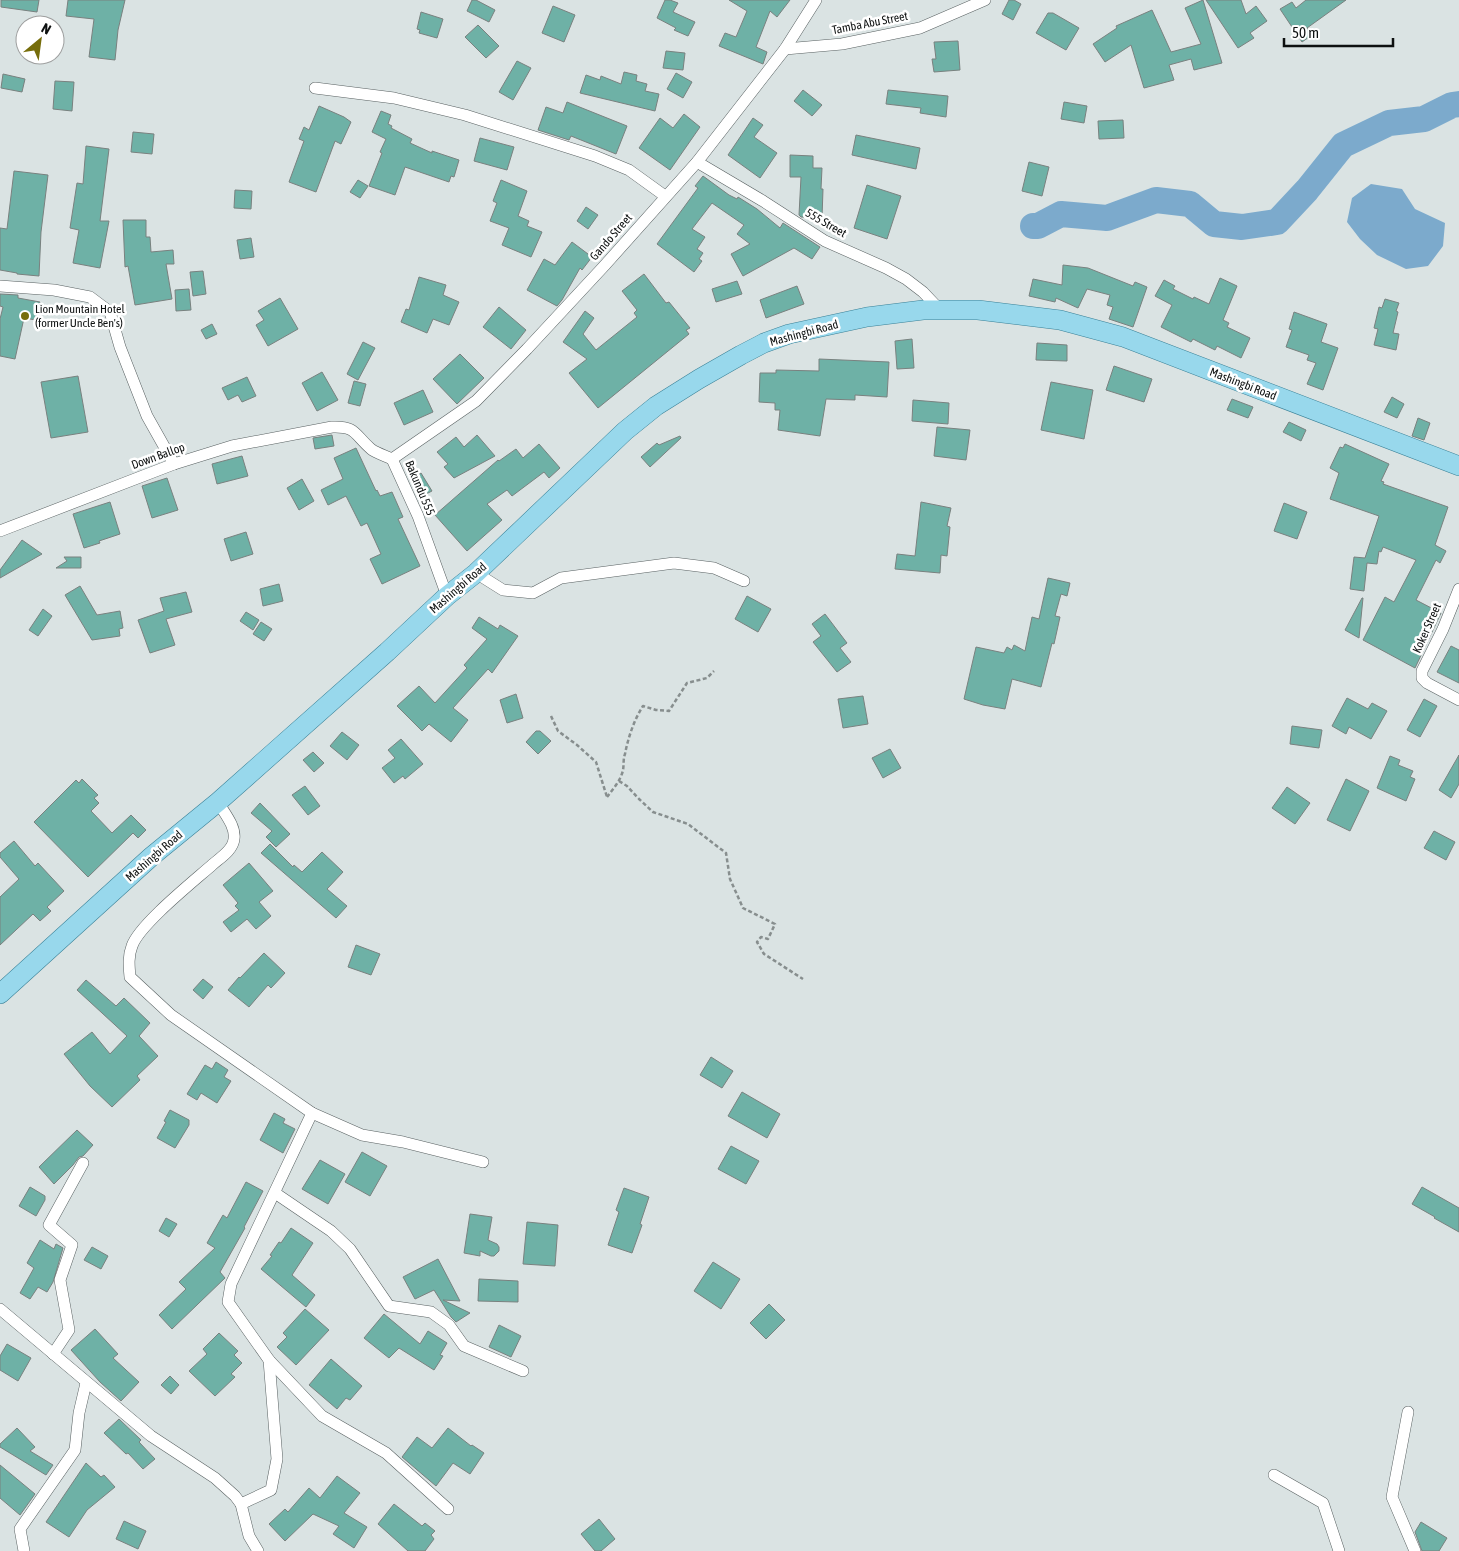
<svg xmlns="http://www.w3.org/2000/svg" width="1459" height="1551" viewBox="0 0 1459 1551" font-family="'Asap Condensed',sans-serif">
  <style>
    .water { fill: #7caacc }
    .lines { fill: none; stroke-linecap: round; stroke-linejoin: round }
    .river { stroke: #7caacc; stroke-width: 26 }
    .building { fill: #6eb1a6; stroke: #79817f }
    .street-casing { stroke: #596162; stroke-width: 12 }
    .primary-casing { stroke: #3a8197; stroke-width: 20 }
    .path { stroke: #878e8e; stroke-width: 2.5; stroke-dasharray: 4 2.5; stroke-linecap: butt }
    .street { stroke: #fff; stroke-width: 11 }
    .primary { stroke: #98d8ec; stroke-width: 19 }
    .poi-dot { fill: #766d0b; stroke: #fff; stroke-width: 2 }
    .labels { text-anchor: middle; stroke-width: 5; stroke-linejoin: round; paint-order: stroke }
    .street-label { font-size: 12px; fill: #0d1010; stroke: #fff }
    .poi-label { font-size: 12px; fill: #0d1010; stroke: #fff; text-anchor: start }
  </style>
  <rect width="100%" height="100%" fill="#dae3e3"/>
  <polygon class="water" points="1371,184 1402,189 1415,209 1445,223 1443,246 1428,266 1406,269 1377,255 1360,239 1347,222 1352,198"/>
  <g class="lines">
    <polyline class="river" points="1033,226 1038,226 1061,214 1107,218 1156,200 1190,204 1214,224 1242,227 1277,222 1307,190 1343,145 1389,123 1424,119 1452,105 1459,104"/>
  </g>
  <g class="building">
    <polygon points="1,0 39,0 37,12 1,7"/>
    <polygon points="68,0 125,0 118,30 115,60 89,57 94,19 66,16"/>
    <polygon points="472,0 476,0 495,10 489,22 467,11"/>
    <polygon points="665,0 670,0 678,3 673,12 695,22 688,36 674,30 676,28 657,18"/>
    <polygon points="729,0 790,0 777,17 770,11 756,47 767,52 763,64 719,46 725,33 736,37 747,11"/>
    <polygon points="1009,0 1014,0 1021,4 1013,20 1002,14"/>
    <polygon points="1203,0 1222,63 1194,70 1191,59 1169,65 1174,80 1144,88 1131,45 1105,62 1093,44 1117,28 1116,26 1152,10 1171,52 1201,44 1185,8"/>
    <polygon points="1206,0 1241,0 1246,14 1256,6 1267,21 1250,33 1254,38 1238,48"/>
    <polygon points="1306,0 1346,0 1307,28 1312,35 1302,42 1280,9 1292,2 1296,8"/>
    <polygon points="553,6 575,15 564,42 542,33"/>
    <polygon points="421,12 443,19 437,38 419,33 420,30 417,29"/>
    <polygon points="1048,13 1053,13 1079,28 1066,50 1036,33"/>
    <polygon points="478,25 499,46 486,58 465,37"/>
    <polygon points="958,41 960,70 934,72 932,59 936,59 934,42"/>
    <polygon points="666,51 685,53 683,70 663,68"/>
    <polygon points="517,61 531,68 513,100 499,92"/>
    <polygon points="624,72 637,75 636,81 647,84 645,91 659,94 655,111 580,93 586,75 600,80 601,76 621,84"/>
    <polygon points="676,73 692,82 683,98 667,89"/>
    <polygon points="3,74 25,79 22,92 1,88"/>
    <polygon points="55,81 74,82 72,111 53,109"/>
    <polygon points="803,90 822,105 812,116 794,101"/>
    <polygon points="888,90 948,96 946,117 920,113 921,108 886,104"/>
    <polygon points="567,102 627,126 616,154 571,136 569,140 538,130 546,107 563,113"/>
    <polygon points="1064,102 1087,106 1084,123 1061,119"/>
    <polygon points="319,106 344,117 351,122 341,144 335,141 316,192 289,182 304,141 299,139 304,127 309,130"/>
    <polygon points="381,111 391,115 388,124 392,126 391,128 412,139 410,143 432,153 432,151 459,160 454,177 451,176 449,182 405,167 395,195 369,186 382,153 380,152 386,139 372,132"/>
    <polygon points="684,114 700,127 670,170 639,148 660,118 673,128"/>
    <polygon points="753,118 763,125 754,137 777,153 760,178 728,155"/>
    <polygon points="1123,120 1124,138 1099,139 1098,121"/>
    <polygon points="133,132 154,134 152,154 131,152"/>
    <polygon points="856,135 920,148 916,169 852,155"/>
    <polygon points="480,138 514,147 507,170 474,161"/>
    <polygon points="86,146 109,149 100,221 109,221 100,268 73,263 79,230 70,228 77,183 83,184"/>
    <polygon points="790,155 813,156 813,168 822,168 821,189 823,189 822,218 801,217 799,215 801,177 790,177"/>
    <polygon points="1029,162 1049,167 1042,196 1022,191"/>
    <polygon points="14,171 48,175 41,232 39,276 17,274 17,273 0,270 0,228 7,229"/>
    <polygon points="703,176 729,195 737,199 738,197 757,209 780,228 783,223 820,247 812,259 794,248 743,276 731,254 750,244 737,234 744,225 712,203 692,229 705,237 697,249 703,253 699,259 702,261 694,272 657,244 698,188 695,186"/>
    <polygon points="358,180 368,186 360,198 350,192"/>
    <polygon points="501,180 527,191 518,216 529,221 527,226 542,232 531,257 502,245 509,228 490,221 497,203 493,201"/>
    <polygon points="867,185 901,196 887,239 854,228"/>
    <polygon points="235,190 252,191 251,209 234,208"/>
    <polygon points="586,207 598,215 588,229 577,221"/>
    <polygon points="123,220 146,220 146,237 150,237 151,252 173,250 174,264 166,264 172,299 135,305 128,266 125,267"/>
    <polygon points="251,238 254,257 240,259 237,240"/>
    <polygon points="572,242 592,257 582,270 580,268 562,300 557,306 527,290 544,259 555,265"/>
    <polygon points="1063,265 1088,268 1133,286 1135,282 1147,287 1133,327 1109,319 1113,307 1107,305 1110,295 1087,289 1078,308 1056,298 1055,302 1029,296 1033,279 1062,285"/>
    <polygon points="203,271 206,294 193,296 190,272"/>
    <polygon points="644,274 666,303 669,302 690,328 686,330 689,334 598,408 569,373 587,359 563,342 585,311 594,318 583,334 596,350 637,317 634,313 637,310 622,291"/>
    <polygon points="419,277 446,285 443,295 459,302 449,325 433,319 427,333 401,322 406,309 409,310"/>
    <polygon points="1220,278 1237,286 1223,320 1229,323 1227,327 1250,338 1241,358 1217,346 1215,350 1193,339 1191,342 1161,327 1172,305 1155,296 1164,280 1175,286 1173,289 1193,299 1194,297 1209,304"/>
    <polygon points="737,281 742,294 716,302 712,289"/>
    <polygon points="797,286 804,304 766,318 760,300"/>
    <polygon points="189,289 191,310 176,311 175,290"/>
    <polygon points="0,294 18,295 18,298 40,302 36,320 24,318 15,359 0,356 0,319 3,307 0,306"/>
    <polygon points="280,298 298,329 268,346 256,325 264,320 258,311"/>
    <polygon points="1385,299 1399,303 1396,311 1398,312 1393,333 1399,334 1396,350 1374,345 1378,329 1374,328 1379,307 1382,308"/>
    <polygon points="499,307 526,330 511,349 483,327"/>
    <polygon points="1294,312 1327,324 1321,342 1338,348 1323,390 1307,384 1316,363 1307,360 1309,355 1286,347 1292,330 1289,329"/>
    <polygon points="212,324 217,334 206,339 201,330"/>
    <polygon points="912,339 914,368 897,369 895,341"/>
    <polygon points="363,342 375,348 358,380 347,374"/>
    <polygon points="1037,343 1067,345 1067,361 1036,360"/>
    <polygon points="460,354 484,378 457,404 433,379"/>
    <polygon points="819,359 889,362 887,397 855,395 855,400 826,399 820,436 778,430 780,410 775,410 775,403 759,402 760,373 776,373 776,370 819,371"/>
    <polygon points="1114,366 1152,379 1144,402 1106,390"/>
    <polygon points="322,372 338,400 317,411 302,383"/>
    <polygon points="78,376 88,432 51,438 41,382"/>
    <polygon points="247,377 256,396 242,402 238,395 228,400 222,388"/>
    <polygon points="354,381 366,384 360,406 348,403"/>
    <polygon points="1051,382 1093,390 1084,439 1041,430"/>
    <polygon points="423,390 433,412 404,425 394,403"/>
    <polygon points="1392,397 1404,404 1397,418 1384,412"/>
    <polygon points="1232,399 1253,407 1248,418 1227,410"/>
    <polygon points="913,400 949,403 948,424 912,421"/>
    <polygon points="1418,418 1430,423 1424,440 1412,436"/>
    <polygon points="1289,422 1306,430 1301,441 1283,432"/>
    <polygon points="937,427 970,430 966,460 934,456"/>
    <polygon points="332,435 334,446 315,449 313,438"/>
    <polygon points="477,435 495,456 454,478 444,467 448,464 437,452 456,437 464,447"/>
    <polygon points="680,436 681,438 650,467 641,457 657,443 659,445"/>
    <polygon points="539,444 560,468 549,478 544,472 512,496 507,490 487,504 502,520 467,551 435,515 498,460 499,461 516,449 523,458"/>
    <polygon points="1345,444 1389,464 1381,481 1384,482 1383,484 1448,507 1435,545 1446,551 1440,563 1436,560 1416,600 1441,613 1415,668 1363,640 1385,597 1394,602 1416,560 1383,547 1381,552 1379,551 1377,564 1367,563 1364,591 1350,589 1354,557 1365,558 1379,516 1330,499 1339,473 1330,468 1340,447 1343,448"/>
    <polygon points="356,448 376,491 377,490 380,496 392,492 403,517 398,519 420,566 382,584 370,559 381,554 367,523 361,526 346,496 328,505 321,490 343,479 334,458"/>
    <polygon points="242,456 248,476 217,484 212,464"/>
    <polygon points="421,473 432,491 420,497 410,479"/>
    <polygon points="167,478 178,510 152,518 142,486"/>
    <polygon points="302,479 314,501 299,510 287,488"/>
    <polygon points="110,502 120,534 99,541 100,543 84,548 73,514"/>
    <polygon points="921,502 951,508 947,526 950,527 947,556 941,555 940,573 895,569 897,554 915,556"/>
    <polygon points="1284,503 1307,512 1297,539 1274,531"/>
    <polygon points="246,532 253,554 231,561 224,539"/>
    <polygon points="22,540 42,554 0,578 0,570"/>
    <polygon points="64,557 81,557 81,568 56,568 67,561"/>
    <polygon points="1048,578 1070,583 1067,596 1061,594 1055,616 1060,617 1054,644 1052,643 1041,687 1012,679 1005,709 983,705 964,699 976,647 1004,653 1007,647 1012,650 1014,645 1025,651 1032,617 1039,619"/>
    <polygon points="279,584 283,601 263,606 260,589"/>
    <polygon points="80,586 97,615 120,611 123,628 119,629 120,636 92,640 65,595"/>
    <polygon points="186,592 192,612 166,619 175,645 150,653 138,620 164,611 160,598"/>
    <polygon points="747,596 771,609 758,632 735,619"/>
    <polygon points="1362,598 1363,598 1359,638 1345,630"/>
    <polygon points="43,609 52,616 38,636 29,630"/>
    <polygon points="246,612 259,620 253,630 240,621"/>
    <polygon points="825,614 847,643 840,648 851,662 837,672 813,642 821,636 812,624"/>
    <polygon points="479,617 498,629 500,625 518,636 492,673 488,669 453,708 468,720 451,742 429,724 422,731 397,706 419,686 435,703 467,668 464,665 487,639 472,628"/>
    <polygon points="261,622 272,629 264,641 253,634"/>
    <polygon points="1451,646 1459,650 1459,683 1437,672"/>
    <polygon points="516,694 523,718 507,723 500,700"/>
    <polygon points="863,696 868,724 843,728 838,699"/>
    <polygon points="1347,698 1368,709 1372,703 1387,711 1371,739 1349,727 1346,734 1332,726"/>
    <polygon points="1424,699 1437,706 1420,737 1407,730"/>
    <polygon points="1292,726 1322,730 1319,748 1290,744"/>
    <polygon points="536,731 540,731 551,741 538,754 526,742"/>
    <polygon points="342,732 359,745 347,760 330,746"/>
    <polygon points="401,739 423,764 405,779 403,776 394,783 382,768 395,758 388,750"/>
    <polygon points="890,749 901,768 883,778 872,758"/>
    <polygon points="313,752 324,763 314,772 303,760"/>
    <polygon points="1459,755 1459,784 1451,798 1439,790"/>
    <polygon points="1390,756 1400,760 1398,765 1413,771 1410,777 1415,779 1406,801 1377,788"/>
    <polygon points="82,779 98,795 94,798 99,803 91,811 112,833 131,815 146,830 138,838 133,833 88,877 34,822 76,780 79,783"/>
    <polygon points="1346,779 1369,791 1350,831 1327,820"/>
    <polygon points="305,786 320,806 308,815 292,795"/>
    <polygon points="1287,787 1310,803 1295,824 1272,808"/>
    <polygon points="260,803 290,834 276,847 266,837 272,831 251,813"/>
    <polygon points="1434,831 1455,842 1446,860 1424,848"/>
    <polygon points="14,841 35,866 38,863 64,891 47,907 51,911 40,921 33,914 0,945 0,897 19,879 0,857 0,853"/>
    <polygon points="270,844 293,867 294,865 302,872 322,852 343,872 327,889 347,906 336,918 261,853"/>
    <polygon points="249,863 273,891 259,902 271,916 256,929 247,919 231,932 223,922 239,910 235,906 238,903 223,885"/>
    <polygon points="356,945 380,954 371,975 348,967"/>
    <polygon points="264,953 285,973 271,988 268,985 249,1007 228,990 239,977 240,978"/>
    <polygon points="203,979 213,987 203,999 193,990"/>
    <polygon points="86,980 116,1006 124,998 150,1023 139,1036 158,1056 137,1076 140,1080 112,1107 90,1086 64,1054 92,1032 110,1054 127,1036 77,990"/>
    <polygon points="711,1057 733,1071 722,1088 700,1075"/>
    <polygon points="216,1062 228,1070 224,1077 231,1081 217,1103 201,1093 197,1100 187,1094 205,1065 212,1069"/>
    <polygon points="742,1092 780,1114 767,1138 728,1116"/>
    <polygon points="170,1110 189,1120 189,1125 175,1148 157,1138 166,1122 164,1121"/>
    <polygon points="274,1113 285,1119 283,1123 295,1129 283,1153 260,1140"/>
    <polygon points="77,1130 93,1145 83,1156 79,1157 73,1165 54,1184 39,1167"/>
    <polygon points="731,1146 759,1161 746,1184 718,1169"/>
    <polygon points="362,1152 387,1166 370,1196 345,1182"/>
    <polygon points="320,1160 345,1174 328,1204 302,1189"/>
    <polygon points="246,1182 263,1191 244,1227 245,1228 220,1272 225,1278 172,1329 159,1315 186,1289 179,1282 215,1248 207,1243 223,1215 227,1218"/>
    <polygon points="30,1187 45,1196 45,1200 36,1216 19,1206"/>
    <polygon points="1422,1187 1459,1208 1459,1232 1434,1218 1435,1217 1412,1204"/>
    <polygon points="624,1188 649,1197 640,1224 642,1225 632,1253 608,1245 619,1212 616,1210"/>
    <polygon points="470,1214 492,1217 488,1240 497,1244 499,1247 499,1251 494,1256 491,1256 480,1251 480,1256 464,1253"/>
    <polygon points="166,1218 177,1224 169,1237 159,1231"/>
    <polygon points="527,1222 558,1225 555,1266 523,1264"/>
    <polygon points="291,1228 313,1243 292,1275 315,1295 306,1307 261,1269 272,1256 270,1255 279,1242 281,1243"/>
    <polygon points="40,1240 54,1249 56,1244 63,1248 53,1282 47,1292 38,1287 30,1299 20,1293 34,1268 27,1263"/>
    <polygon points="92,1247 108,1256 101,1269 84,1260"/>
    <polygon points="438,1259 460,1301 443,1300 470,1313 456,1322 451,1317 434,1290 415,1299 403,1277"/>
    <polygon points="713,1262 740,1279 721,1309 694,1291"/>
    <polygon points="479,1279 518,1281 518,1302 478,1301"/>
    <polygon points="769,1304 785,1320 766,1339 750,1323"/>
    <polygon points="305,1309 329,1330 296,1365 277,1347 287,1337 283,1333"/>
    <polygon points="384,1314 420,1344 428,1331 447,1343 440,1355 443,1356 434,1370 399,1348 389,1358 364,1338"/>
    <polygon points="499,1325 521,1336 511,1357 489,1347"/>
    <polygon points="95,1329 118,1354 113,1358 139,1382 121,1401 100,1382 71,1350"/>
    <polygon points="219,1333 238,1351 234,1355 242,1363 231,1374 235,1377 215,1396 189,1371 207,1354 203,1349"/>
    <polygon points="7,1344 31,1358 18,1381 0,1370 0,1356"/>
    <polygon points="331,1359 362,1386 350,1400 346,1398 337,1409 309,1385"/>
    <polygon points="170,1376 179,1385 171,1394 161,1385"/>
    <polygon points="119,1419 141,1440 139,1442 155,1459 143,1469 128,1453 126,1454 104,1433"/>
    <polygon points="17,1428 35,1447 30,1451 53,1465 46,1475 0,1447 0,1444"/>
    <polygon points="448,1428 471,1446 472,1445 484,1453 470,1474 453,1463 436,1486 402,1457 417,1437 432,1448"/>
    <polygon points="86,1463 101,1477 104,1475 115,1487 87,1510 69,1537 46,1522"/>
    <polygon points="0,1465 35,1494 20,1515 0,1498"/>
    <polygon points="337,1476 360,1493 344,1513 367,1527 354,1548 333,1534 339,1526 313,1514 285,1541 269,1524 285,1509 288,1512 309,1488 320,1498"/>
    <polygon points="394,1504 422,1526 425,1523 435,1531 431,1535 434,1539 425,1551 408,1551 378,1524"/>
    <polygon points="599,1519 615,1539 601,1551 595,1551 581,1534"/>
    <polygon points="124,1521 146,1531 138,1549 116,1539"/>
    <polygon points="1421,1522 1447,1538 1439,1551 1422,1551 1415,1532"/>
  </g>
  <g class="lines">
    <defs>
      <g id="street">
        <polyline points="785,49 842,44 920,28 985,0"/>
        <polyline points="315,88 394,98 465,115 595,156 629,170 665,196"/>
        <polyline points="697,162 763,201 825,241 886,268 906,279 923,292 940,310"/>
        <polyline points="0,286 54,290 90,297 110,312 120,347 147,416 174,464"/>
        <polyline points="392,459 476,401 527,349 605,265 697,162 785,49 816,0"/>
        <path d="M0 531 174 464 232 446 332 427C356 426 354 434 371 449 376 453 386 456 392 459L418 516 447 596"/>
        <polyline points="476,573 503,590 533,593 561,578 674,563 714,568 744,581"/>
        <polyline points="1459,589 1443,629 1422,671 1422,678 1427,683 1459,700"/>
        <path d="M218 802C224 813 236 826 234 839 233 850 220 858 212 865 194 881 139 925 132 946 128 956 129 966 130 977L171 1015 312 1113 362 1135 403 1142 483 1162"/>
        <polyline points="275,1193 331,1231 350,1249 389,1306 431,1312 449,1325 464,1346 523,1371"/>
        <polyline points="0,1309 151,1436 215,1478 235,1496 241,1504 249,1536 258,1551"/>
        <polyline points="53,1354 69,1330 60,1280 72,1245 49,1225 83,1163"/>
        <polyline points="269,1360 322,1416 386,1453 448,1509"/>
        <polyline points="1408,1412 1392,1497 1415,1551"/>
        <polyline points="1274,1475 1323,1503 1339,1551"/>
        <polyline points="241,1504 271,1490 277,1459 269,1360 228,1302 231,1284 312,1113"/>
        <polyline points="24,1551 20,1529 75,1450 79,1413 86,1383"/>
      </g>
      <polyline id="primary" points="0,994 152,856 218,802 387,652 447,596 476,573 625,431 656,406 699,379 741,355 764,343 789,334 867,317 923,310 978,310 1060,320 1123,337 1459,466"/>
    </defs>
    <use href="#street" class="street-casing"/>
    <use href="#primary" class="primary-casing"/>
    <g class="path">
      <polyline points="551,716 558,731 577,745 596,762 607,797"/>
      <polyline points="619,781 627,786 639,799 653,812 688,824 726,853 730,879 743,908 775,924 768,939 761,937 757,942 764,954 803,979"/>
      <path d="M607 797C613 789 621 780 623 770 624 765 623 759 625 754 628 738 634 720 643 706L656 710 669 711 687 683 707 678 714 671"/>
    </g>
    <use href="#street" class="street"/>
    <use href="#primary" class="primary"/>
  </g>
  <circle class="poi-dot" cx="25" cy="316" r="5"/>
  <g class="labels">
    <g class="street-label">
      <text transform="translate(870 23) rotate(-11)" y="4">Tamba Abu Street</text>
      <text transform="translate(826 223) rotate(30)" y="4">555 Street</text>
      <text transform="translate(611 237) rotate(-49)" y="4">Gando Street</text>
      <text transform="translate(804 333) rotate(-15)" y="4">Mashingbi Road</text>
      <text transform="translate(1243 384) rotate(21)" y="4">Mashingbi Road</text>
      <text transform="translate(158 456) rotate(-20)" y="4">Down Ballop</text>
      <text transform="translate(420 488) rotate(67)" y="4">Bakundu 555</text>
      <text transform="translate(458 588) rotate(-41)" y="4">Mashingbi Road</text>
      <text transform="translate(1427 628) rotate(-66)" y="4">Koker Street</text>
      <text transform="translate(154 856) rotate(-41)" y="4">Mashingbi Road</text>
    </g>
    <g class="poi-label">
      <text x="35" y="313">Lion Mountain Hotel<tspan x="35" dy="14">(former Uncle Ben's)</tspan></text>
    </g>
  </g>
  <g transform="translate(40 40) rotate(29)"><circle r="24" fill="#ffffff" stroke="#9e9f9f"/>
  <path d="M0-4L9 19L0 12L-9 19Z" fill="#766d0b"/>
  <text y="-8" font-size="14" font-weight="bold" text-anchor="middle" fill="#0d1010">N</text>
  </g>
  <path d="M1284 38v8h109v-8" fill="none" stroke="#0d1010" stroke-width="2.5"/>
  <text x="1292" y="38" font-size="15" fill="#0d1010" stroke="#ffffff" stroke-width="4" paint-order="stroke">50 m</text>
</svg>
